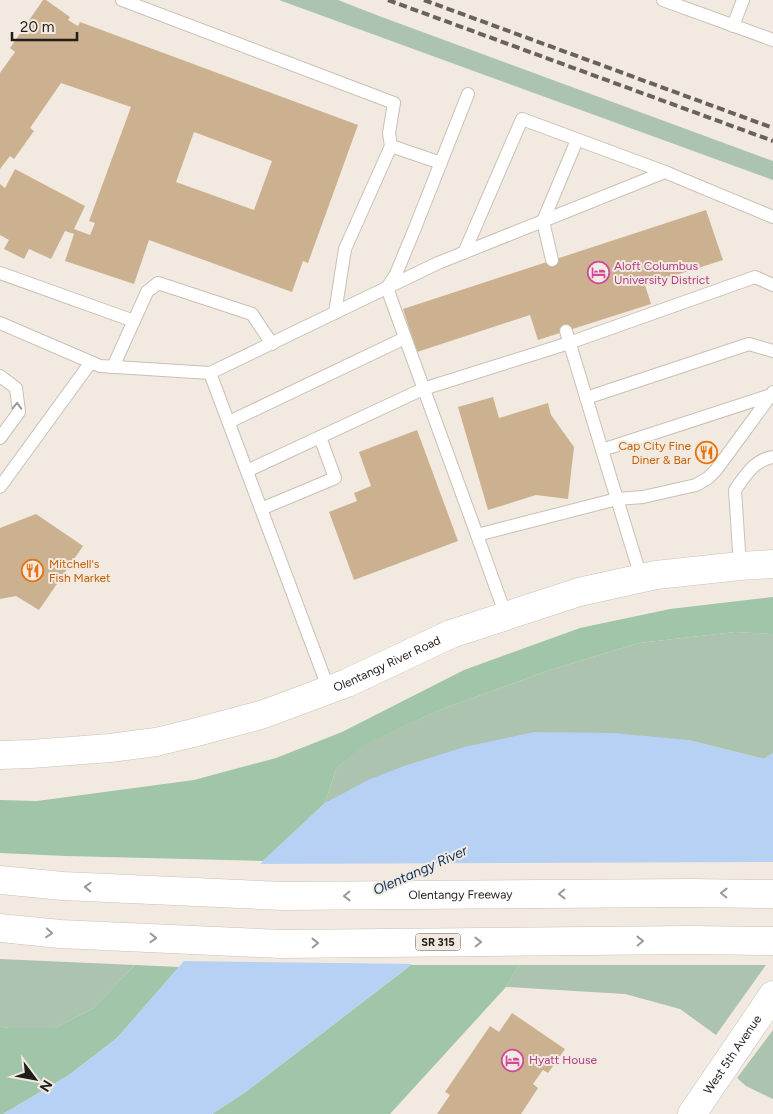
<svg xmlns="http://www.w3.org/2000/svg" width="773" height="1114" viewBox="0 0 773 1114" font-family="Figtree,sans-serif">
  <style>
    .green { fill: #abc3af }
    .forest { fill: #a1c5a8 }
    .water { fill: #b6d1f3 }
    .pier { fill: #f2eae0 }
    .building { fill: #cbb18f; fill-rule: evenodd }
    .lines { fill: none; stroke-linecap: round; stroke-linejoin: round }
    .service-casing { stroke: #c7c0b6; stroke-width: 14 }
    .secondary-casing { stroke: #c7c0b6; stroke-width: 29 }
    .motorway-casing { stroke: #c7c0b6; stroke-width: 29 }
    .service { stroke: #fff; stroke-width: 12 }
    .secondary { stroke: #fff; stroke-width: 28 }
    .motorway { stroke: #fff; stroke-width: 28 }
    .rail { stroke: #67625d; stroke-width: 4; stroke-dasharray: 8 4; stroke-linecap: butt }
    .oneway { stroke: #9b9998 }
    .labels { text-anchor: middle; stroke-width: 4; stroke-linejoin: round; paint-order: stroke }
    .shield { fill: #f2eae0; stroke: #5f5a55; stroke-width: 1 }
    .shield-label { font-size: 11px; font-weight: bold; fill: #201d1a }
    .hotel-label { font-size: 12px; fill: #b23c85; stroke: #f2eae0; text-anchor: start }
    .food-label { font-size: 12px; fill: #c56008; stroke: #f2eae0; text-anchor: end }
    .street-label { font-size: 12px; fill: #201d1a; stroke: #f2eae0 }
    .water-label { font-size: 14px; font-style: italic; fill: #08315a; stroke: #f2eae0 }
  </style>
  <rect width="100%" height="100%" fill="#f2eae0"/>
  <g class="green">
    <polygon points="279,0 338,0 379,16 773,161 773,180"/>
    <polygon points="735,632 773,634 773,753 764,759 688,740 325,803 336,769 363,745 437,711 550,670 639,643"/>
    <polygon points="0,959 135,965 92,1009 55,1028 9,1028 0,1026"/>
    <polygon points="519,965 766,965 716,1035 680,1009 625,994 506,987"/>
    <polygon points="773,1030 773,1099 746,1086 737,1078"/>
  </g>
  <g class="forest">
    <polygon points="773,597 773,634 735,632 639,643 550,670 437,711 364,745 336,769 325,803 263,861 66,856 0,853 0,800 37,801 194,780 276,758 342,732 464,670 580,628 670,609"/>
    <polygon points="135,965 179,967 117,1038 69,1075 3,1114 0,1114 0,1026 9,1028 55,1028 92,1009"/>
    <polygon points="411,965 519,965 506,987 390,1114 212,1114 247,1091"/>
  </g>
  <polygon class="water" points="534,732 613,733 688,740 764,759 773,753 773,909 702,892 498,898 247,1091 212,1114 3,1114 69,1075 117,1038 179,967 263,861 325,803 368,780 404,766 464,747"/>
  <polygon class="pier" points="773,862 773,912 701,895 499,900 417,964 180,961 257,864"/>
  <g class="building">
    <path d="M43 0H46L70 17 68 20 78 26 80 22 358 125 308 263 303 261 292 292 149 240 134 284 65 261 74 234 65 231 51 259 29 249 24 259 4 249 9 240 0 235V184L5 188 15 169 85 206 74 229 90 235 95 223 89 221 131 107 61 83 30 128 34 131 14 159 10 156 0 169V73L15 52 10 48ZM194 132 272 161 254 210 176 182Z"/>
    <polygon points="706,210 723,260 645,285 651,304 538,340 530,315 417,352 403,309"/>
    <polygon points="493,397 499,418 548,403 551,415 574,447 568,499 536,495 488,510 458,407"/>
    <polygon points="417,430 458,541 354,580 329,512 357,501 354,493 371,486 359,452"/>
    <polygon points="36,514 83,546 39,610 16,596 0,599 0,528"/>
    <polygon points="512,1013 565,1049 548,1073 543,1070 533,1084 538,1088 521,1114 437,1114 450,1095 445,1092 490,1026 499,1032"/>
  </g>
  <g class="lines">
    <defs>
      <g id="service">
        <polyline points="122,0 394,103 389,133 391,146 441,163"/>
        <polyline points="663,0 773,40"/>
        <polyline points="733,26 743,0"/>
        <polyline points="468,94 415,228 396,274 387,288 477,535"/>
        <polyline points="464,253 522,119 665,172"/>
        <polyline points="552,260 543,221 577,140"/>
        <polyline points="0,273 134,321"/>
        <polyline points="335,313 345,249 391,146"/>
        <polyline points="0,323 100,366 210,373 438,263 665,172 773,217"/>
        <polyline points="566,331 602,450"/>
        <polyline points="113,367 147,292 158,283 252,314 272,344"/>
        <polyline points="210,373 329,690"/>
        <polyline points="0,376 16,388 19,412 0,438"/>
        <polyline points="771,395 602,450 617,499 643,497 696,485 708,478 716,470 771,395 773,392"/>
        <polyline points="586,398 749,344 773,351"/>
        <polyline points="229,422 405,338"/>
        <polyline points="247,471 423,389 569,343 755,277 773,285"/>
        <polyline points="0,487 91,362"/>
        <polyline points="261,509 335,478 320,437"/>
        <path d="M740 566 735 490C746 475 754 460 773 457"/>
        <polyline points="506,616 477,535 617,499 641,577"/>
      </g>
      <g id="secondary">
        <path id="s1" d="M0 755 31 754 110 748 156 742 193 733 264 714 347 683 451 634 579 592 656 575 740 566 773 564"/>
        <path id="s2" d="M692 1114 773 995"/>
      </g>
      <g id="motorway">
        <path id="s3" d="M0 880 63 886 282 896 691 893 773 894"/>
        <polyline points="0,928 60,934 104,936 281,944 691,940 773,941"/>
      </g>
    </defs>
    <use href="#service" class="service-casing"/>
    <use href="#secondary" class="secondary-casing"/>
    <use href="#motorway" class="motorway-casing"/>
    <use href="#service" class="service"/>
    <use href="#secondary" class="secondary"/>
    <use href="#motorway" class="motorway"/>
    <g class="rail">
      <polyline points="388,0 773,141"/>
      <polyline points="424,0 773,128"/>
    </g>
  </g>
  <defs><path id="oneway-chevron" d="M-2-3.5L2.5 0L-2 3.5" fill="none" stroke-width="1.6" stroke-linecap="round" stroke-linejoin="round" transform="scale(1.25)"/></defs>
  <g class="oneway">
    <use href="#oneway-chevron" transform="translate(17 406) rotate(-89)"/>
    <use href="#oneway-chevron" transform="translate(88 887) rotate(-178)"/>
    <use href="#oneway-chevron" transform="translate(724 893) rotate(-179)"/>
    <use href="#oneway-chevron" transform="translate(562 894) rotate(179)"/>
    <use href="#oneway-chevron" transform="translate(347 896) rotate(179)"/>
    <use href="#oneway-chevron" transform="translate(49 933) rotate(5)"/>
    <use href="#oneway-chevron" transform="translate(153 938) rotate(2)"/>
    <use href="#oneway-chevron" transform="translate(640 941) rotate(-1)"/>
    <use href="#oneway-chevron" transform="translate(478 942) rotate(-1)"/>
    <use href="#oneway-chevron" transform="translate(315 943) rotate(-1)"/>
  </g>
  <defs>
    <symbol id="hotel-ring" viewBox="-11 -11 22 22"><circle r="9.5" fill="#f2eae0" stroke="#d1479c" stroke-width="1.5"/><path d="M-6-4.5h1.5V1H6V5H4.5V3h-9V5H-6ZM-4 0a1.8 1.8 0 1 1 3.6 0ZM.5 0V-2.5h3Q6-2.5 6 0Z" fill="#d1479c"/></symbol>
    <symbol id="restaurant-ring" viewBox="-11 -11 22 22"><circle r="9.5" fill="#f2eae0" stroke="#e8710a" stroke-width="1.5"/><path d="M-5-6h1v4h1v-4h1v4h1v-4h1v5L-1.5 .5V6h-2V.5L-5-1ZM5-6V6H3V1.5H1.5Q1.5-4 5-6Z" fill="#e8710a"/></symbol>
  </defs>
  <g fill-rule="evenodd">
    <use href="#hotel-ring" x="586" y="260" width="25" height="25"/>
    <use href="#restaurant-ring" x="694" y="440" width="25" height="25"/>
    <use href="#restaurant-ring" x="20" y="558" width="25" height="25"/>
    <use href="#hotel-ring" x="500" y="1048" width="25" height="25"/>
  </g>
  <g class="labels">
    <rect class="shield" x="415.5" y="933.5" width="45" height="17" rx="4"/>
    <g class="shield-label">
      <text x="438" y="946">SR 315</text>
    </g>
    <g class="hotel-label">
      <text x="614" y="270">Aloft Columbus<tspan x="614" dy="14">University District</tspan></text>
      <text x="529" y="1064">Hyatt House</text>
    </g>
    <g class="food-label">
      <text x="691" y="450">Cap City Fine<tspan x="691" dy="14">Diner &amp; Bar</tspan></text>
      <text x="49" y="568" text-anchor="start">Mitchell's<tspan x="49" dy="14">Fish Market</tspan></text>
    </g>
    <g class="street-label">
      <text dy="4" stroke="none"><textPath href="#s1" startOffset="401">Olentangy River Road</textPath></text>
      <text dy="4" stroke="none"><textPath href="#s3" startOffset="461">Olentangy Freeway</textPath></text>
      <text dy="4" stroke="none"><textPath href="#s2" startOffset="72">West 5th Avenue</textPath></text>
    </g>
    <g class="water-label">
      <text transform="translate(420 870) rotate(-24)" y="5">Olentangy River</text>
    </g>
  </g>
  <g transform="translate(35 1079) rotate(122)" stroke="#f2eae0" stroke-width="4" paint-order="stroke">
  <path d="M0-4L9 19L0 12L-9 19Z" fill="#201d1a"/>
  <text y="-8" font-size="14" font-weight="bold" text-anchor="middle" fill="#201d1a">N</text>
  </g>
  <path d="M12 32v8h65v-8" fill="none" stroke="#201d1a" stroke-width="2.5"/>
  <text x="20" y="32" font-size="15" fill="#201d1a" stroke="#f2eae0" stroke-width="4" paint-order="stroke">20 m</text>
</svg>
